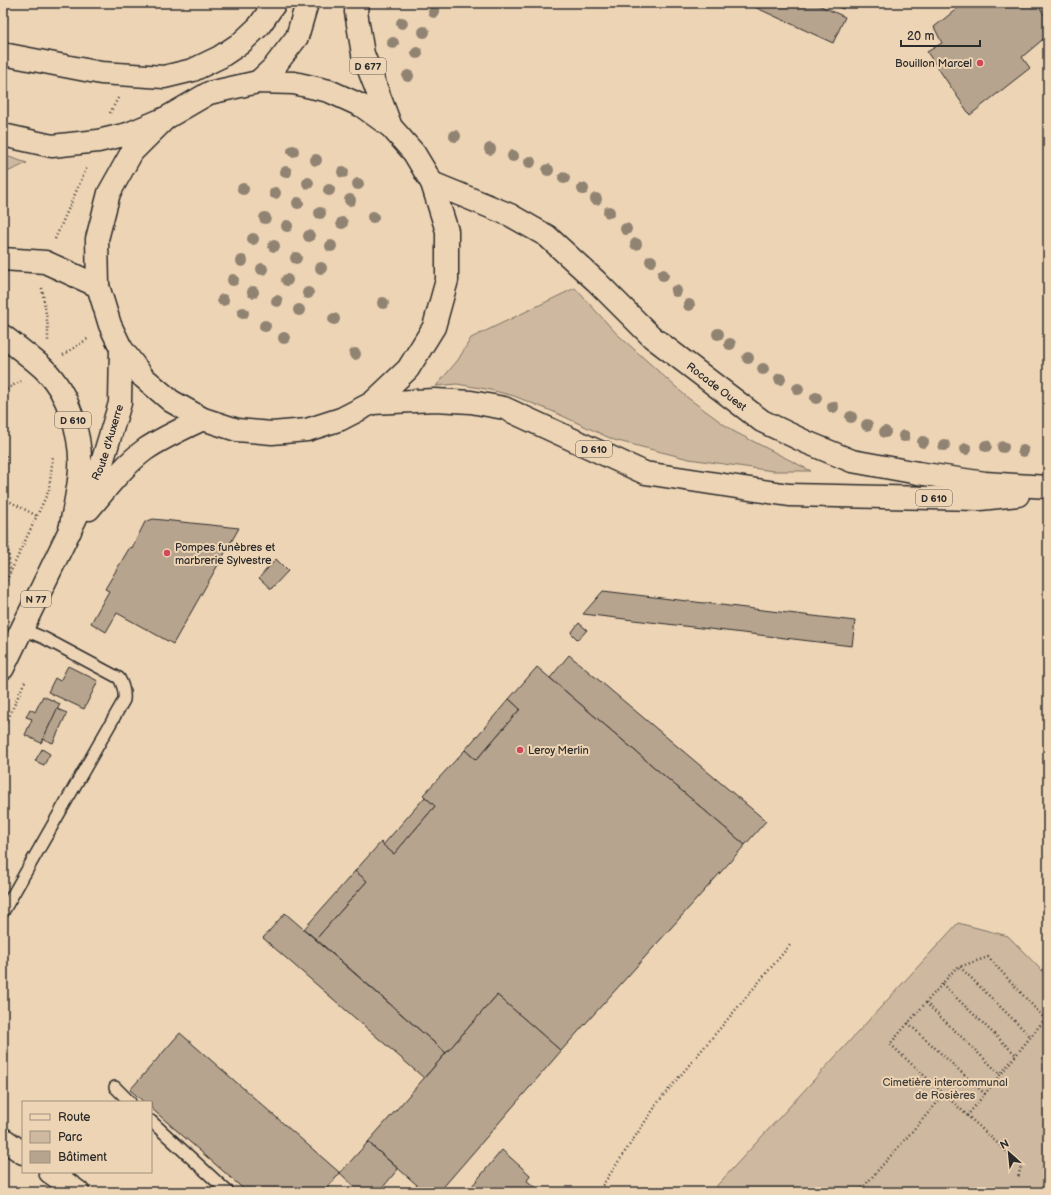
<svg xmlns="http://www.w3.org/2000/svg" width="1051" height="1195" viewBox="0 0 1051 1195" font-family="'Balsamiq Sans',sans-serif">
  <style>
    .green { fill: #ceb89f; stroke: #7c7265 }
    .building { fill: #b7a48e; stroke: #2b2b2b }
    .lines { fill: none; stroke-linecap: round; stroke-linejoin: round }
    .service-casing { stroke: #2b2b2b; stroke-width: 14 }
    .minor-casing { stroke: #2b2b2b; stroke-width: 25 }
    .primary-casing { stroke: #2b2b2b; stroke-width: 25 }
    .trunk-casing { stroke: #2b2b2b; stroke-width: 25 }
    .path { stroke: #2b2b2b; stroke-width: 2.5; stroke-dasharray: 1 3; stroke-linecap: butt }
    .service { stroke: #edd4b5; stroke-width: 11 }
    .minor { stroke: #edd4b5; stroke-width: 22 }
    .primary { stroke: #edd4b5; stroke-width: 22 }
    .trunk { stroke: #edd4b5; stroke-width: 22 }
    .tree { fill: #908372 }
    .poi-dot { fill: #d1495b; stroke: #edd4b5; stroke-width: 1.5 }
    .labels { text-anchor: middle; stroke-width: 4; stroke-linejoin: round; paint-order: stroke }
    .shield { fill: #edd4b5; stroke: #655e54; stroke-width: 1 }
    .shield-label { font-size: 10px; font-weight: bold; fill: #2b2b2b }
    .poi-label { font-size: 11px; fill: #2b2b2b; stroke: #edd4b5; text-anchor: start }
    .street-label { font-size: 11px; fill: #2b2b2b; stroke: #edd4b5 }
    .park-label { font-size: 11px; fill: #43403c; stroke: #edd4b5 }
  </style>
  <rect width="100%" height="100%" fill="#edd4b5"/>
  <filter id="ink" filterUnits="userSpaceOnUse"><feTurbulence type="fractalNoise" baseFrequency=".025" numOctaves="2"/><feDisplacementMap in="SourceGraphic" scale="8" xChannelSelector="R" yChannelSelector="G"/><feConvolveMatrix kernelMatrix="1 2 1 2 8 2 1 2 1" color-interpolation-filters="sRGB"/></filter>
  <g filter="url(#ink)">
    <g class="green">
      <polygon points="3,155 27,163 3,174"/>
      <polygon points="575,288 616,333 688,398 733,431 811,471 773,471 689,459 614,440 554,412 514,396 486,389 457,384 436,386 458,360 471,338"/>
      <polygon points="958,923 1008,936 1048,977 1048,1192 711,1192"/>
    </g>
    <g class="building">
      <polygon points="746,3 814,3 845,17 833,43"/>
      <polygon points="829,3 846,3 843,9"/>
      <polygon points="964,3 1037,3 1048,21 1048,35 1022,57 1030,68 970,115 927,52 942,43 934,27"/>
      <polygon points="153,519 239,528 173,644 117,613 106,632 91,623 109,591 105,589 130,547 132,548 145,522"/>
      <polygon points="276,559 288,571 271,589 259,578"/>
      <polygon points="603,591 855,621 852,646 583,614"/>
      <polygon points="579,623 587,630 578,640 571,633"/>
      <polygon points="569,655 766,821 745,845 550,678"/>
      <polygon points="68,666 98,681 84,709 48,692 55,678 60,681"/>
      <polygon points="537,667 745,845 561,1051 497,995 446,1053 316,939 367,881 355,871 381,842 394,854 435,806 423,795 465,750 476,760 520,709 509,699"/>
      <polygon points="43,696 60,704 41,743 25,735 32,719 26,717 30,709 35,712"/>
      <polygon points="509,699 520,709 476,760 465,750"/>
      <polygon points="57,709 67,713 53,743 43,739"/>
      <polygon points="42,749 50,754 44,765 35,761"/>
      <polygon points="425,797 435,806 394,854 383,845"/>
      <polygon points="355,871 367,881 316,939 304,929"/>
      <polygon points="285,913 446,1053 424,1078 263,938"/>
      <polygon points="497,995 561,1051 439,1192 425,1192 368,1142"/>
      <polygon points="180,1033 340,1173 324,1192 247,1192 151,1108 151,1102 144,1102 130,1090"/>
      <polygon points="368,1142 398,1169 379,1192 360,1192 340,1173"/>
      <polygon points="502,1150 530,1175 527,1181 538,1189 539,1192 467,1192"/>
    </g>
    <g class="lines">
      <defs>
        <g id="service">
          <path d="M3 912 124 700C125 691 123 685 119 678L44 638 22 629"/>
          <polyline points="115,1087 130,1102"/>
          <polyline points="151,1121 228,1192"/>
        </g>
        <g id="minor">
          <polyline points="3,1139 23,1153"/>
          <polyline points="50,1172 78,1192"/>
        </g>
        <g id="primary">
          <polyline points="357,3 356,12 363,54 391,127 414,153 432,183 447,231 447,280 434,327 408,369 372,403 341,419 307,430 272,433 237,430 203,419 171,401 143,377 121,348 110,325 98,286 97,239 109,193 132,152 166,118 209,93 258,82 294,83 329,91 362,106 391,127"/>
          <polyline points="258,82 274,67 297,37 307,3"/>
          <path id="s1" d="M432 183 510 215 547 236 596 281 652 337 762 421 806 442 852 461 918 473 985 483 1048 487"/>
          <polyline points="372,403 435,400 471,402 504,408 645,473 789,495 980,499 1018,495"/>
          <path d="M89 509C107 488 124 465 146 449 164 437 184 428 203 419"/>
          <path id="s2" d="M3 668 101 466 120 403 121 348"/>
        </g>
        <g id="trunk">
          <polyline points="3,54 101,73 164,77 193,70 220,57 241,43 259,26 275,3"/>
          <polyline points="3,135 52,146 98,141 128,134 166,118"/>
          <polyline points="3,259 45,262 98,286"/>
          <path d="M3 336C16 346 31 357 44 369 68 392 82 436 80 470 79 489 73 512 70 531"/>
        </g>
      </defs>
      <use href="#service" class="service-casing"/>
      <use href="#minor" class="minor-casing"/>
      <use href="#primary" class="primary-casing"/>
      <use href="#trunk" class="trunk-casing"/>
      <g class="path">
        <polyline points="110,113 118,98"/>
        <polyline points="55,239 87,167"/>
        <polyline points="42,288 48,327 48,341"/>
        <polyline points="63,355 89,338"/>
        <polyline points="3,391 21,381"/>
        <polyline points="3,448 6,456 7,529 10,572"/>
        <polyline points="7,500 37,516"/>
        <polyline points="3,588 49,490 53,455"/>
        <polyline points="3,730 25,681"/>
        <polyline points="960,967 1031,1037"/>
        <polyline points="942,984 1016,1055"/>
        <polyline points="926,1003 1000,1074"/>
        <polyline points="908,1023 985,1094"/>
        <polyline points="967,1116 1045,1019 988,957 956,968 890,1044 1021,1165 1018,1179"/>
        <polyline points="598,1192 659,1101 790,945"/>
        <polyline points="859,1192 944,1095"/>
      </g>
      <use href="#service" class="service"/>
      <use href="#minor" class="minor"/>
      <use href="#primary" class="primary"/>
      <use href="#trunk" class="trunk"/>
    </g>
    <g class="tree">
      <circle cx="434" cy="12" r="6"/>
      <circle cx="402" cy="23" r="6"/>
      <circle cx="424" cy="32" r="6"/>
      <circle cx="393" cy="43" r="6"/>
      <circle cx="417" cy="53" r="6"/>
      <circle cx="408" cy="76" r="6"/>
      <circle cx="455" cy="136" r="6"/>
      <circle cx="490" cy="149" r="6"/>
      <circle cx="293" cy="151" r="6"/>
      <circle cx="513" cy="156" r="6"/>
      <circle cx="316" cy="160" r="6"/>
      <circle cx="530" cy="162" r="6"/>
      <circle cx="548" cy="170" r="6"/>
      <circle cx="286" cy="172" r="6"/>
      <circle cx="343" cy="172" r="6"/>
      <circle cx="564" cy="178" r="6"/>
      <circle cx="308" cy="183" r="6"/>
      <circle cx="358" cy="184" r="6"/>
      <circle cx="243" cy="189" r="6"/>
      <circle cx="583" cy="189" r="6"/>
      <circle cx="329" cy="190" r="6"/>
      <circle cx="275" cy="193" r="6"/>
      <circle cx="596" cy="199" r="6"/>
      <circle cx="350" cy="200" r="6"/>
      <circle cx="298" cy="203" r="6"/>
      <circle cx="609" cy="212" r="6"/>
      <circle cx="320" cy="213" r="6"/>
      <circle cx="373" cy="217" r="6"/>
      <circle cx="265" cy="218" r="6"/>
      <circle cx="342" cy="223" r="6"/>
      <circle cx="287" cy="226" r="6"/>
      <circle cx="626" cy="229" r="6"/>
      <circle cx="309" cy="236" r="6"/>
      <circle cx="253" cy="239" r="6"/>
      <circle cx="636" cy="244" r="6"/>
      <circle cx="274" cy="246" r="6"/>
      <circle cx="331" cy="246" r="6"/>
      <circle cx="296" cy="258" r="6"/>
      <circle cx="242" cy="261" r="6"/>
      <circle cx="651" cy="261" r="6"/>
      <circle cx="321" cy="268" r="6"/>
      <circle cx="262" cy="269" r="6"/>
      <circle cx="663" cy="275" r="6"/>
      <circle cx="233" cy="280" r="6"/>
      <circle cx="287" cy="280" r="6"/>
      <circle cx="676" cy="291" r="6"/>
      <circle cx="253" cy="292" r="6"/>
      <circle cx="308" cy="293" r="6"/>
      <circle cx="223" cy="300" r="6"/>
      <circle cx="277" cy="301" r="6"/>
      <circle cx="383" cy="303" r="6"/>
      <circle cx="689" cy="305" r="6"/>
      <circle cx="299" cy="310" r="6"/>
      <circle cx="243" cy="313" r="6"/>
      <circle cx="334" cy="319" r="6"/>
      <circle cx="265" cy="326" r="6"/>
      <circle cx="718" cy="334" r="6"/>
      <circle cx="284" cy="338" r="6"/>
      <circle cx="730" cy="344" r="6"/>
      <circle cx="355" cy="354" r="6"/>
      <circle cx="748" cy="358" r="6"/>
      <circle cx="763" cy="369" r="6"/>
      <circle cx="780" cy="379" r="6"/>
      <circle cx="798" cy="389" r="6"/>
      <circle cx="816" cy="398" r="6"/>
      <circle cx="833" cy="407" r="6"/>
      <circle cx="851" cy="417" r="6"/>
      <circle cx="867" cy="425" r="6"/>
      <circle cx="885" cy="432" r="6"/>
      <circle cx="904" cy="436" r="6"/>
      <circle cx="923" cy="442" r="6"/>
      <circle cx="944" cy="445" r="6"/>
      <circle cx="986" cy="446" r="6"/>
      <circle cx="1003" cy="447" r="6"/>
      <circle cx="966" cy="449" r="6"/>
      <circle cx="1023" cy="451" r="6"/>
    </g>
  </g>
  <g class="poi-dot">
    <circle cx="980" cy="63" r="4"/>
    <circle cx="167" cy="553" r="4"/>
    <circle cx="520" cy="750" r="4"/>
  </g>
  <g class="labels">
    <g class="shield">
      <rect x="350" y="58" width="36" height="16" rx="3"/>
      <rect x="55" y="412" width="36" height="16" rx="3"/>
      <rect x="576" y="441" width="36" height="16" rx="3"/>
      <rect x="916" y="490" width="36" height="16" rx="3"/>
      <rect x="21" y="591" width="30" height="16" rx="3"/>
    </g>
    <g class="shield-label">
      <text x="368" y="70">D 677</text>
      <text x="73" y="424">D 610</text>
      <text x="594" y="453">D 610</text>
      <text x="934" y="502">D 610</text>
      <text x="36" y="603">N 77</text>
    </g>
    <g class="poi-label">
      <text x="972" y="67" text-anchor="end">Bouillon Marcel</text>
      <text x="175" y="551">Pompes funèbres et<tspan x="175" dy="13">marbrerie Sylvestre</tspan></text>
      <text x="528" y="754">Leroy Merlin</text>
    </g>
    <g class="street-label">
      <text dy="4" stroke="none"><textPath href="#s1" startOffset="354">Rocade Ouest</textPath></text>
      <text dy="4" stroke="none"><textPath href="#s2" startOffset="249">Route d'Auxerre</textPath></text>
    </g>
    <g class="park-label">
      <text x="945" y="1086">Cimetière intercommunal<tspan x="945" dy="13">de Rosières</tspan></text>
    </g>
  </g>
  <rect width="1051" height="1195" fill="none" stroke="#edd4b5" stroke-width="16"/>
  <rect x="8" y="8" width="1035" height="1179" fill="none" stroke="#2b2b2b" stroke-width="1.5" filter="url(#ink)"/>
  <rect x="22" y="1101" width="130" height="72" fill="#edd4b5" stroke="#9f907e"/>
  <rect x="30" y="1114" width="20" height="6" fill="#edd4b5" stroke="#9f907e"/>
  <text x="58" y="1121" font-size="12" fill="#2b2b2b">Route</text>
  <rect x="30" y="1131" width="20" height="12" fill="#ceb89f" stroke="#9f907e"/>
  <text x="58" y="1141" font-size="12" fill="#2b2b2b">Parc</text>
  <rect x="30" y="1151" width="20" height="12" fill="#b7a48e" stroke="#9f907e"/>
  <text x="58" y="1161" font-size="12" fill="#2b2b2b">Bâtiment</text>
  <g transform="translate(1009 1153) rotate(333)" stroke="#edd4b5" stroke-width="3" paint-order="stroke">
  <path d="M0-3L7 15L0 10L-7 15Z" fill="#2b2b2b"/>
  <text y="-6" font-size="11" font-weight="bold" text-anchor="middle" fill="#2b2b2b">N</text>
  </g>
  <path d="M901 40v6h79v-6" fill="none" stroke="#2b2b2b" stroke-width="2"/>
  <text x="907" y="40" font-size="12" fill="#2b2b2b" stroke="#edd4b5" stroke-width="3" paint-order="stroke">20 m</text>
</svg>
